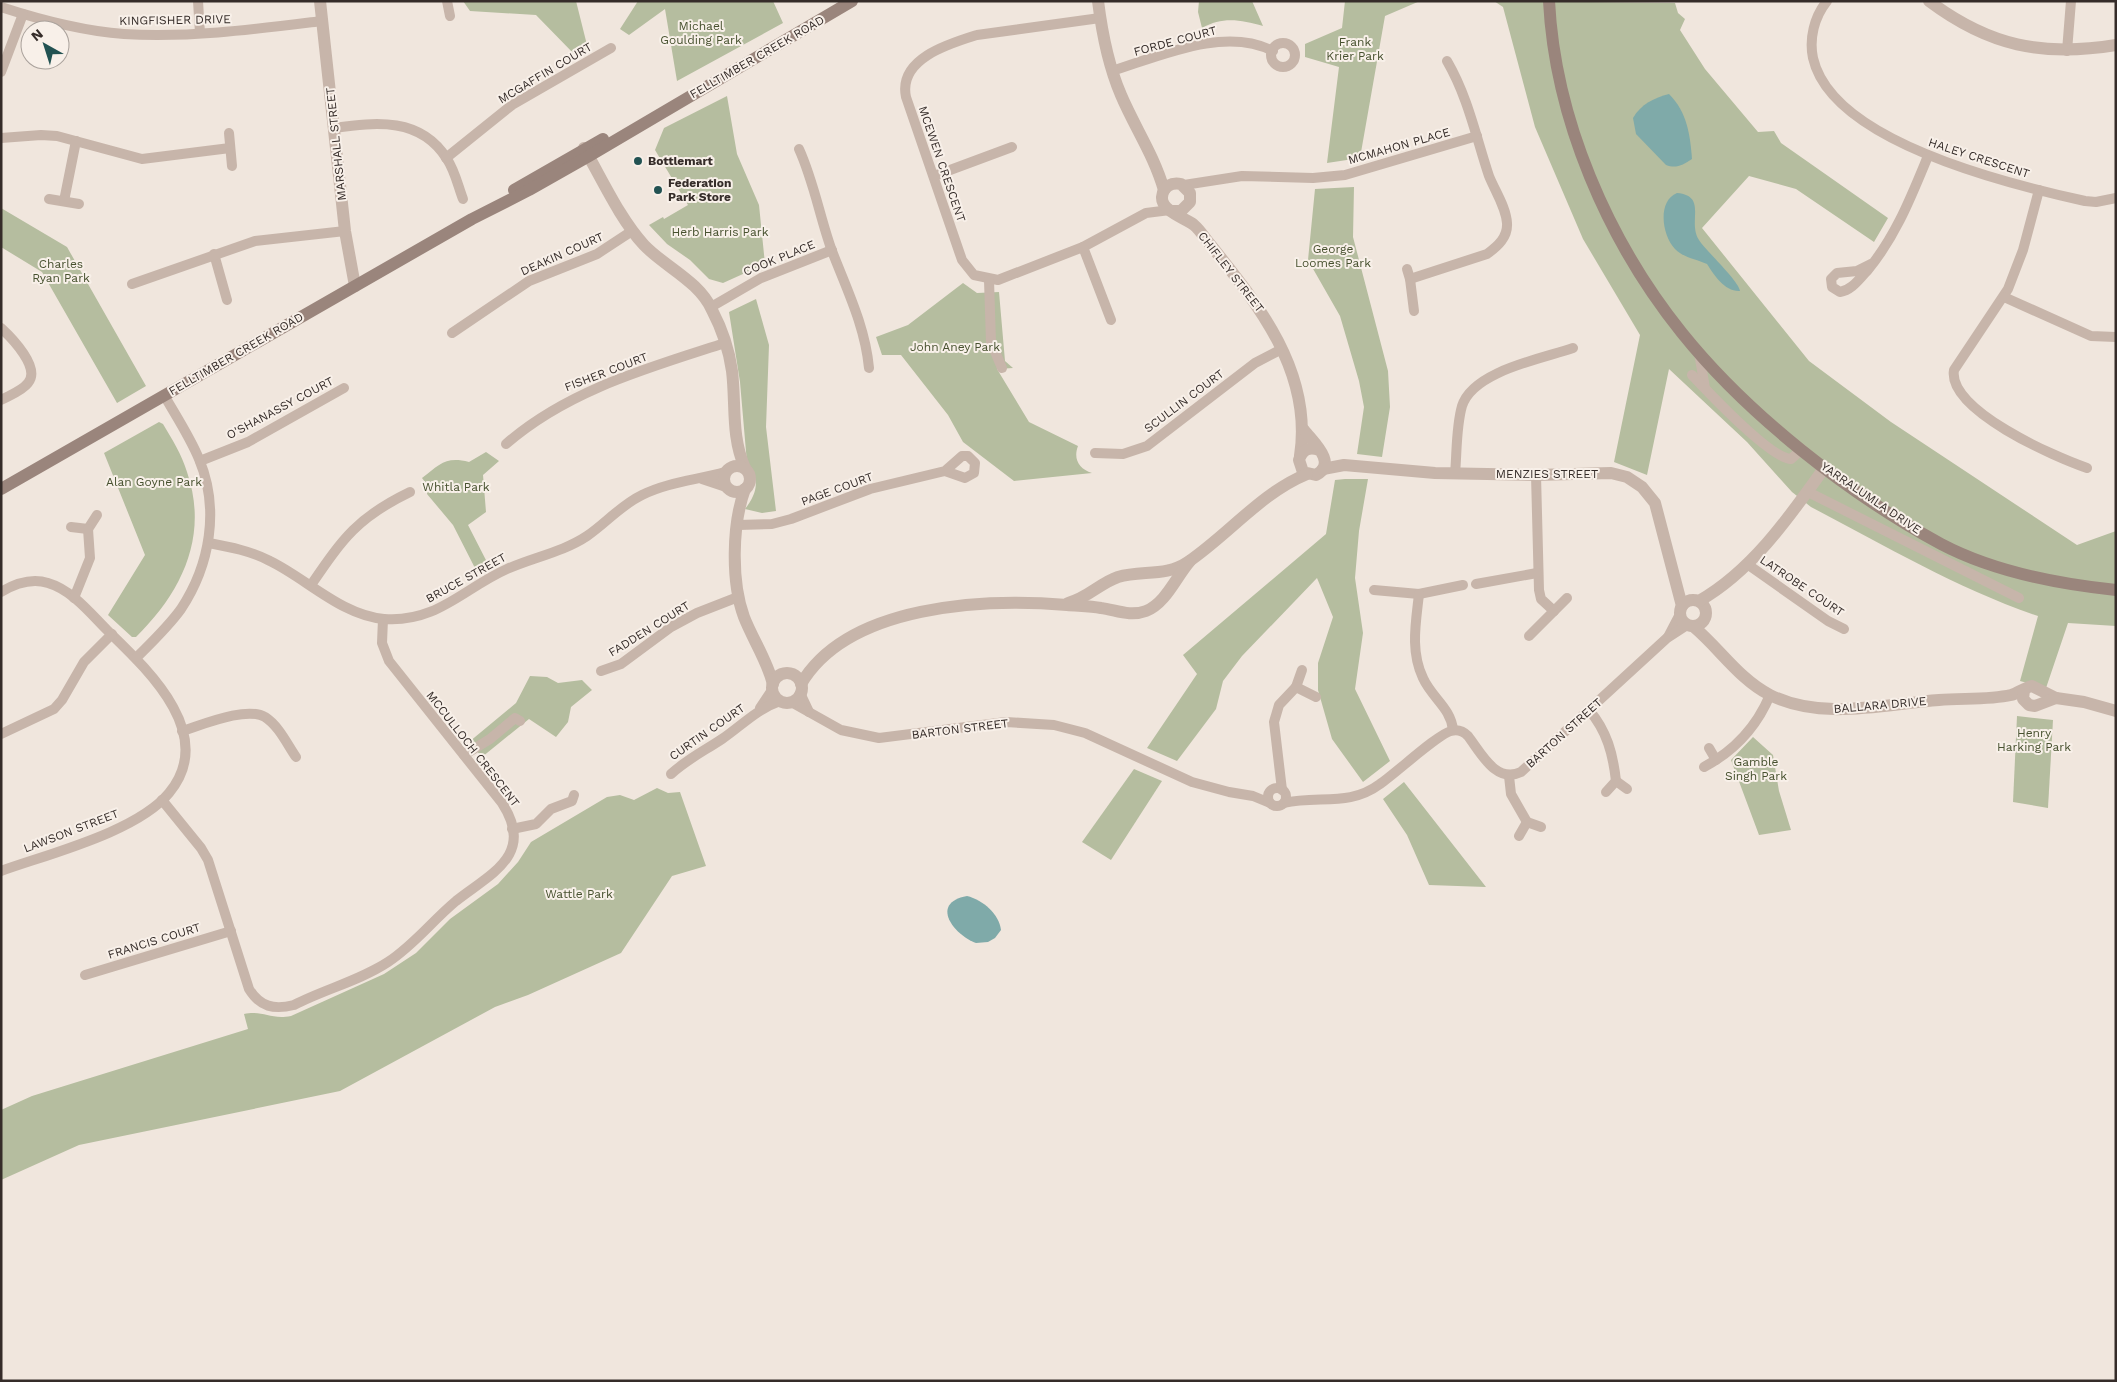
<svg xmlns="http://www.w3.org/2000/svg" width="2117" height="1382" viewBox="0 0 2117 1382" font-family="'Work Sans',sans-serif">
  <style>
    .green { fill: #b5bd9f }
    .water { fill: #7faaa9 }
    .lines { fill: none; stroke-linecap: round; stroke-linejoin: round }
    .minor { stroke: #c7b5aa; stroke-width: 10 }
    .tertiary { stroke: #c7b5aa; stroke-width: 12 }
    .secondary { stroke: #9a857c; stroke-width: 12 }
    .poi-dot { fill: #225252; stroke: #f8f0e9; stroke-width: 2 }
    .labels { text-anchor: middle; stroke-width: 4; stroke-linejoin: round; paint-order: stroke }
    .street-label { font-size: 12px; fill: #352c29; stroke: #f8f0e9 }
    .park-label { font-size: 12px; fill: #47512f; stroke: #f8f0e9 }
    .poi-label { font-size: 12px; font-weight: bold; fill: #352c29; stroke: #f8f0e9; text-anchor: start }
  </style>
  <rect width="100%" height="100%" fill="#f0e6dd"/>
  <g class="green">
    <polygon points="463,1 576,1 588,49 575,55 536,15 470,11"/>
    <polygon points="638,1 773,1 783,23 677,81 665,9 629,35 620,29"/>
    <path d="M1199 1H1252L1263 26C1241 20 1223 16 1202 28L1198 12Z"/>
    <polygon points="1345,1 1420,1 1385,16 1360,158 1327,163 1339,67 1305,57 1305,44 1342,28"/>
    <path d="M1494 1 1675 3 1678 13 1685 19 1680 30 1705 69 1758 132 1774 131 1781 143 1888 218 1874 242 1796 189 1749 176 1702 228 1809 361 1891 422 2077 545 2116 531V626L2068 623 2046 688 2020 681 2038 616C1958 589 1886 546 1811 507L1792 492 1747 442 1669 369 1647 475 1614 462 1640 335 1583 239 1535 127 1503 7Z"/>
    <polygon points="727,96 737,154 759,205 765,264 723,283 709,279 690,260 667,244 649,225 663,217 664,219 688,205 655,150 664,128"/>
    <polygon points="1354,187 1353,237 1388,371 1390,407 1382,457 1357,454 1364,407 1359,381 1340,316 1308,260 1315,189"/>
    <polygon points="1,208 67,247 146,386 117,403 42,272 1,247"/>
    <path d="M963 283 977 293 999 292 1005 361 1013 368 997 369 1029 422 1078 446C1073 459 1079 469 1092 473L1014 481 963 442 948 415 901 355H882L876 337 908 325Z"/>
    <path d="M756 299 769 345 766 427 776 511 762 513 745 509C758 492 760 479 747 463L740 382 729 312Z"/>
    <path d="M159 422 163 424C172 439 182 455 187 472 209 536 182 592 136 637H132L108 615 145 555 104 453Z"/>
    <path d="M486 452 499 461 483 475 486 512 468 525 489 566 477 572 453 525 427 494 428 486 422 478C440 464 446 456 469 462Z"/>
    <polygon points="1345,479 1368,479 1359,531 1355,578 1363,633 1355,689 1390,761 1363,782 1332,739 1318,690 1318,663 1333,617 1317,578 1242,656 1223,681 1216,709 1177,761 1147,748 1197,674 1183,655 1326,534 1335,480"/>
    <polygon points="530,676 547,677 558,683 582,680 592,690 571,707 568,722 556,737 529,719 482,757 469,742 516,703"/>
    <polygon points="2017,716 2053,720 2048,808 2013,802"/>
    <polygon points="1753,737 1773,755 1779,791 1791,830 1759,835 1731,760"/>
    <polygon points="1134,769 1162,781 1111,860 1082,842"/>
    <polygon points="1404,782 1486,887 1429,885 1407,835 1383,799"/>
    <path d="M657 788 668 793 680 792 706 866 672 876 621 953 528 995 495 1007 340 1091 79 1145 1 1180V1110L32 1096 248 1029 244 1014C263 1010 270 1020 291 1016L384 974 416 953 450 919 498 884 518 862 531 842 607 797 620 795 634 800Z"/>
  </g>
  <g class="water">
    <path d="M1669 94C1687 112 1690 134 1692 159 1683 165 1676 169 1666 165L1636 134 1633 118C1641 104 1654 98 1669 94Z"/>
    <path d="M1677 193C1708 196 1687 222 1699 240 1706 251 1739 281 1740 291 1725 292 1714 275 1707 264 1696 259 1684 258 1675 249 1662 236 1657 201 1677 193Z"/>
    <path d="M967 896C983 900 999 914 1001 930L995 938 988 942 976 943C954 935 929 903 967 896Z"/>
  </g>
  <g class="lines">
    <g class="minor">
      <polyline points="198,1 200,33"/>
      <polyline points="447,1 450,16"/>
      <path d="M1827 1C1814 17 1809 39 1813 58 1832 142 2012 185 2085 201L2096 202 2116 198"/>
      <path d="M1 7C41 20 83 31 124 34 190 38 257 29 322 21"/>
      <path d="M1100 18 977 35C948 44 898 59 906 97L962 260 974 275 998 280 1083 247 1146 213 1170 210"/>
      <circle cx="1283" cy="55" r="12"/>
      <polyline points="2067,51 2071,1"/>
      <path d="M1112 71C1160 56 1225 26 1273 51"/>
      <polyline points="1,72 23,14"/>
      <path d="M334 128C376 122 421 117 447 159 455 171 458 186 463 199"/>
      <polyline points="229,133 232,166"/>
      <polyline points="1,138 41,135 57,136 142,159 230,148"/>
      <path d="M799 149C814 182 820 218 832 251 847 290 865 326 869 368"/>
      <polyline points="446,158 512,105 611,48"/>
      <polyline points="934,176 1012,147"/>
      <polyline points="1184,185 1242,176 1313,178 1345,175 1477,136"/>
      <path d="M2039 190 2023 250 2008 289 1954 370C1947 410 2055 457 2087 468"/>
      <polyline points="49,199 79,204"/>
      <polyline points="64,201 76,141"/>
      <polyline points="1083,247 1111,320"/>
      <polyline points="214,254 227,300"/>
      <path d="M1873 263 1857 271 1837 273 1831 279 1832 287 1840 292C1852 290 1859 279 1867 271 1896 236 1911 197 1928 156"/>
      <polyline points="1407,269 1410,279 1414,311"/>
      <path d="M1410 279 1487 254C1498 246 1508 237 1507 223 1506 207 1495 191 1489 176 1476 137 1468 97 1447 61"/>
      <polyline points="989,280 991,342 1002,368"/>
      <polyline points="132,284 255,241 345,231"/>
      <polyline points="2004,297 2091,336 2116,337"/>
      <polyline points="711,307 761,278 832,250"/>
      <path d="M1 328C12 338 41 368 28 383 22 391 10 395 1 400"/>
      <polyline points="452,333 529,281 597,254 632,231"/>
      <polyline points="1699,353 1705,388"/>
      <path d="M1692 375C1709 393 1770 458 1791 459L1802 449"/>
      <path d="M506 444C568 390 648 368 725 343"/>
      <polyline points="1095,453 1123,454 1147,446 1255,363 1282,349"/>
      <polyline points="200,461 248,442 344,388"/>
      <path d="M1455 474C1457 452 1456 427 1462 406 1473 371 1541 359 1573 348"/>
      <polyline points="1536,475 1539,590 1541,599 1554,611"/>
      <polyline points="702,479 726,487"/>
      <polyline points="1808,492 2019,598"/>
      <polyline points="738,525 772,524 791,519 870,489 945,471 962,456 968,456 975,463 974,473 965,478 945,471"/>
      <polyline points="71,527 88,529 97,515"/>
      <path d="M209 543C230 547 251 551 270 561 307 579 341 615 384 619 437 623 464 588 507 569 534 557 563 552 587 536 606 523 621 505 642 495 668 482 697 480 725 472"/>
      <polyline points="1747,564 1828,621 1844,629"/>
      <polyline points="1476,584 1537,573"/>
      <path d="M311 585C343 538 358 517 410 492"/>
      <polyline points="1374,590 1419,594 1463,585"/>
      <path d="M1 592C16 583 32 578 48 583 72 590 90 613 107 630 147 669 218 734 169 793 137 832 48 854 1 871"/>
      <path d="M1419 594C1416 622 1410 651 1423 678 1432 698 1451 708 1453 730"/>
      <polyline points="74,598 90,558 88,529"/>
      <polyline points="1529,636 1567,598"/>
      <polyline points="1668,637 1680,614"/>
      <path d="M137 657C152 642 168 627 181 609 210 565 220 509 199 459 190 437 176 416 164 395"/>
      <polyline points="1302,670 1296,687 1316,697"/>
      <polyline points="601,671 621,664 671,627 697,613 738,597"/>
      <polyline points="800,693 809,712"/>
      <polyline points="791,702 841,730 879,738 1006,722 1054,725 1085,733 1192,782 1229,792 1253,796 1270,803"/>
      <polyline points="760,708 772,690"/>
      <path d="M1589 710C1607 731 1613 754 1616 781"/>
      <path d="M182 731C202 725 246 706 265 717 279 726 287 744 296 757"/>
      <polyline points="1,734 54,709 62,700 84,662 112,634"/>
      <polyline points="1709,748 1716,760"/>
      <polyline points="464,755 490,739 515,718 520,721"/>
      <path d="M1704 767C1734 751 1757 726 1770 695"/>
      <path d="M671 774C686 760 704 751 722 739 741 726 757 709 780 701"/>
      <polyline points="1509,776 1511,794 1527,822"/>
      <circle cx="1277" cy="797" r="9"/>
      <polyline points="1282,790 1274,722 1279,705 1296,687"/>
      <polyline points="1606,792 1616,781 1627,789"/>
      <path d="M162 800 201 848 208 860 249 989C260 1007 274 1010 294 1005 325 989 359 981 388 962 414 945 432 921 456 901 490 874 536 855 502 803L389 661 382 643 383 619"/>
      <path d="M1284 803C1319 795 1349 807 1380 784 1395 774 1438 734 1451 731 1458 729 1463 731 1468 736 1481 753 1496 784 1521 772L1667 638 1687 625"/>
      <polyline points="512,829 536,824 551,809 572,801 574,795"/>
      <polyline points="1519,836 1527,822 1541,827"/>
      <polyline points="85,975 231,931"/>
    </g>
    <g class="tertiary">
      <polyline points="320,1 345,231 355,286"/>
      <path d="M1098 1C1102 33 1108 65 1121 95 1135 128 1154 155 1164 190"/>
      <path d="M1929 1C1989 46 2042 57 2116 45"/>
      <path d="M584 148C602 179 620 219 644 245 665 267 699 281 712 310 722 329 729 350 732 371 736 404 731 437 745 468"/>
      <path d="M1173 211H1181L1190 202V193L1181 184C1172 182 1163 186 1162 197 1161 211 1185 218 1194 225 1200 230 1204 237 1209 243 1258 304 1313 372 1300 456"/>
      <path d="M1304 430C1313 442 1338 463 1316 475L1303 472 1299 460C1302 450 1309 446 1319 450"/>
      <circle cx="737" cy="479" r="13"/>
      <polyline points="1323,469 1344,465 1435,473 1536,475 1611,473 1627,477 1642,487 1655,503 1682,606"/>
      <path d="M745 489C732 524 731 582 744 617 753 640 767 660 773 684"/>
      <circle cx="1693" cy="613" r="13"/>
      <path d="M1699 601C1752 571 1790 516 1825 467"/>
      <path d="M1068 603C1088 598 1100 583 1118 577 1142 570 1166 577 1188 562 1229 534 1261 493 1307 474"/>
      <path d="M1694 627C1720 649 1739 679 1770 695 1822 721 1884 704 1939 700 1962 698 1989 700 2011 695 2018 693 2024 688 2032 686L2056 698 2084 702 2116 711"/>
      <circle cx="787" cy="688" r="15"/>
      <path d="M801 684C848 604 985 598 1067 605 1078 606 1090 606 1101 608 1116 610 1130 617 1146 611 1166 603 1176 577 1190 561"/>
      <polyline points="2024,690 2023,699 2029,705 2035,706 2056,698"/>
    </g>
    <g class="secondary">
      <path d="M1549 1C1555 119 1608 241 1682 333 1747 414 1850 495 1941 544 1994 572 2058 584 2116 590"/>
      <polyline points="514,190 603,139"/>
      <polyline points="1,489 472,219 529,190 589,156 852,1"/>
    </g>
  </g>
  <g class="poi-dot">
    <circle cx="638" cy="161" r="5"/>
    <circle cx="658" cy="190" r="5"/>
  </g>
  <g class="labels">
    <g class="street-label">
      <text transform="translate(175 20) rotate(-1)" y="4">KINGFISHER DRIVE</text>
      <text transform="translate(1175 41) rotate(-15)" y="4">FORDE COURT</text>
      <text transform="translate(757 57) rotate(-30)" y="4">FELLTIMBER CREEK ROAD</text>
      <text transform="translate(545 73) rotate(-31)" y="4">MCGAFFIN COURT</text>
      <text transform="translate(336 144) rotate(-96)" y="4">MARSHALL STREET</text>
      <text transform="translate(1399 146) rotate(-16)" y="4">MCMAHON PLACE</text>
      <text transform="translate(1979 158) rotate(18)" y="4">HALEY CRESCENT</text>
      <text transform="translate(942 164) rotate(71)" y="4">MCEWEN CRESCENT</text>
      <text transform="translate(562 254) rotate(-24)" y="4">DEAKIN COURT</text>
      <text transform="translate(779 258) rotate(-22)" y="4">COOK PLACE</text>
      <text transform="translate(1231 272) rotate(52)" y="4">CHIFLEY STREET</text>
      <text transform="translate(236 354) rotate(-30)" y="4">FELLTIMBER CREEK ROAD</text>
      <text transform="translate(606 372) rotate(-21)" y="4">FISHER COURT</text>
      <text transform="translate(1184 401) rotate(-37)" y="4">SCULLIN COURT</text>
      <text transform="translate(280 408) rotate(-28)" y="4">O'SHANASSY COURT</text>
      <text x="1547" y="478">MENZIES STREET</text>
      <text transform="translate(837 489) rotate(-20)" y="4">PAGE COURT</text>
      <text transform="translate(1871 498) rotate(34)" y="4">YARRALUMLA DRIVE</text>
      <text transform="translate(466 578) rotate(-29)" y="4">BRUCE STREET</text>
      <text transform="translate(1802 586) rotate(34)" y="4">LATROBE COURT</text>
      <text transform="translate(649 629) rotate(-32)" y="4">FADDEN COURT</text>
      <text transform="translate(1880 705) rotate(-5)" y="4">BALLARA DRIVE</text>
      <text transform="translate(960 729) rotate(-7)" y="4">BARTON STREET</text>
      <text transform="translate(707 732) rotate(-35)" y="4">CURTIN COURT</text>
      <text transform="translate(1564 733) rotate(-42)" y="4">BARTON STREET</text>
      <text transform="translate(473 749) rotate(52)" y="4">MCCULLOCH CRESCENT</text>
      <text transform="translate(71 831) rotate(-21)" y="4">LAWSON STREET</text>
      <text transform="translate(154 941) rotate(-17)" y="4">FRANCIS COURT</text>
    </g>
    <g class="park-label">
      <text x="701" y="30">Michael<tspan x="701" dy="14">Goulding Park</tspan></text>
      <text x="1355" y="46">Frank<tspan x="1355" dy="14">Krier Park</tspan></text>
      <text x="720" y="236">Herb Harris Park</text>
      <text x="1333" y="253">George<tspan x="1333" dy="14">Loomes Park</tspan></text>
      <text x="61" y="268">Charles<tspan x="61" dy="14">Ryan Park</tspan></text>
      <text x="955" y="351">John Aney Park</text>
      <text x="154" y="486">Alan Goyne Park</text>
      <text x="456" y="491">Whitla Park</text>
      <text x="2034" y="737">Henry<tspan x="2034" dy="14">Harking Park</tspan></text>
      <text x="1756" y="766">Gamble<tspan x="1756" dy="14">Singh Park</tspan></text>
      <text x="579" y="898">Wattle Park</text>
    </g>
    <g class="poi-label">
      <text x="648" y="165">Bottlemart</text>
      <text x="668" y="187">Federation<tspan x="668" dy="14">Park Store</tspan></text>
    </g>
  </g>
  <rect width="2117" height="1382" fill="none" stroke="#352c29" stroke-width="5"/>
  <g transform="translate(45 45) rotate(321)"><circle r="24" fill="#f8f0e9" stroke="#aaa29c"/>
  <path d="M0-4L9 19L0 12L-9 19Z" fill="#225252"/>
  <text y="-8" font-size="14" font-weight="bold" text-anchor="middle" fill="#352c29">N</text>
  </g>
</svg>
